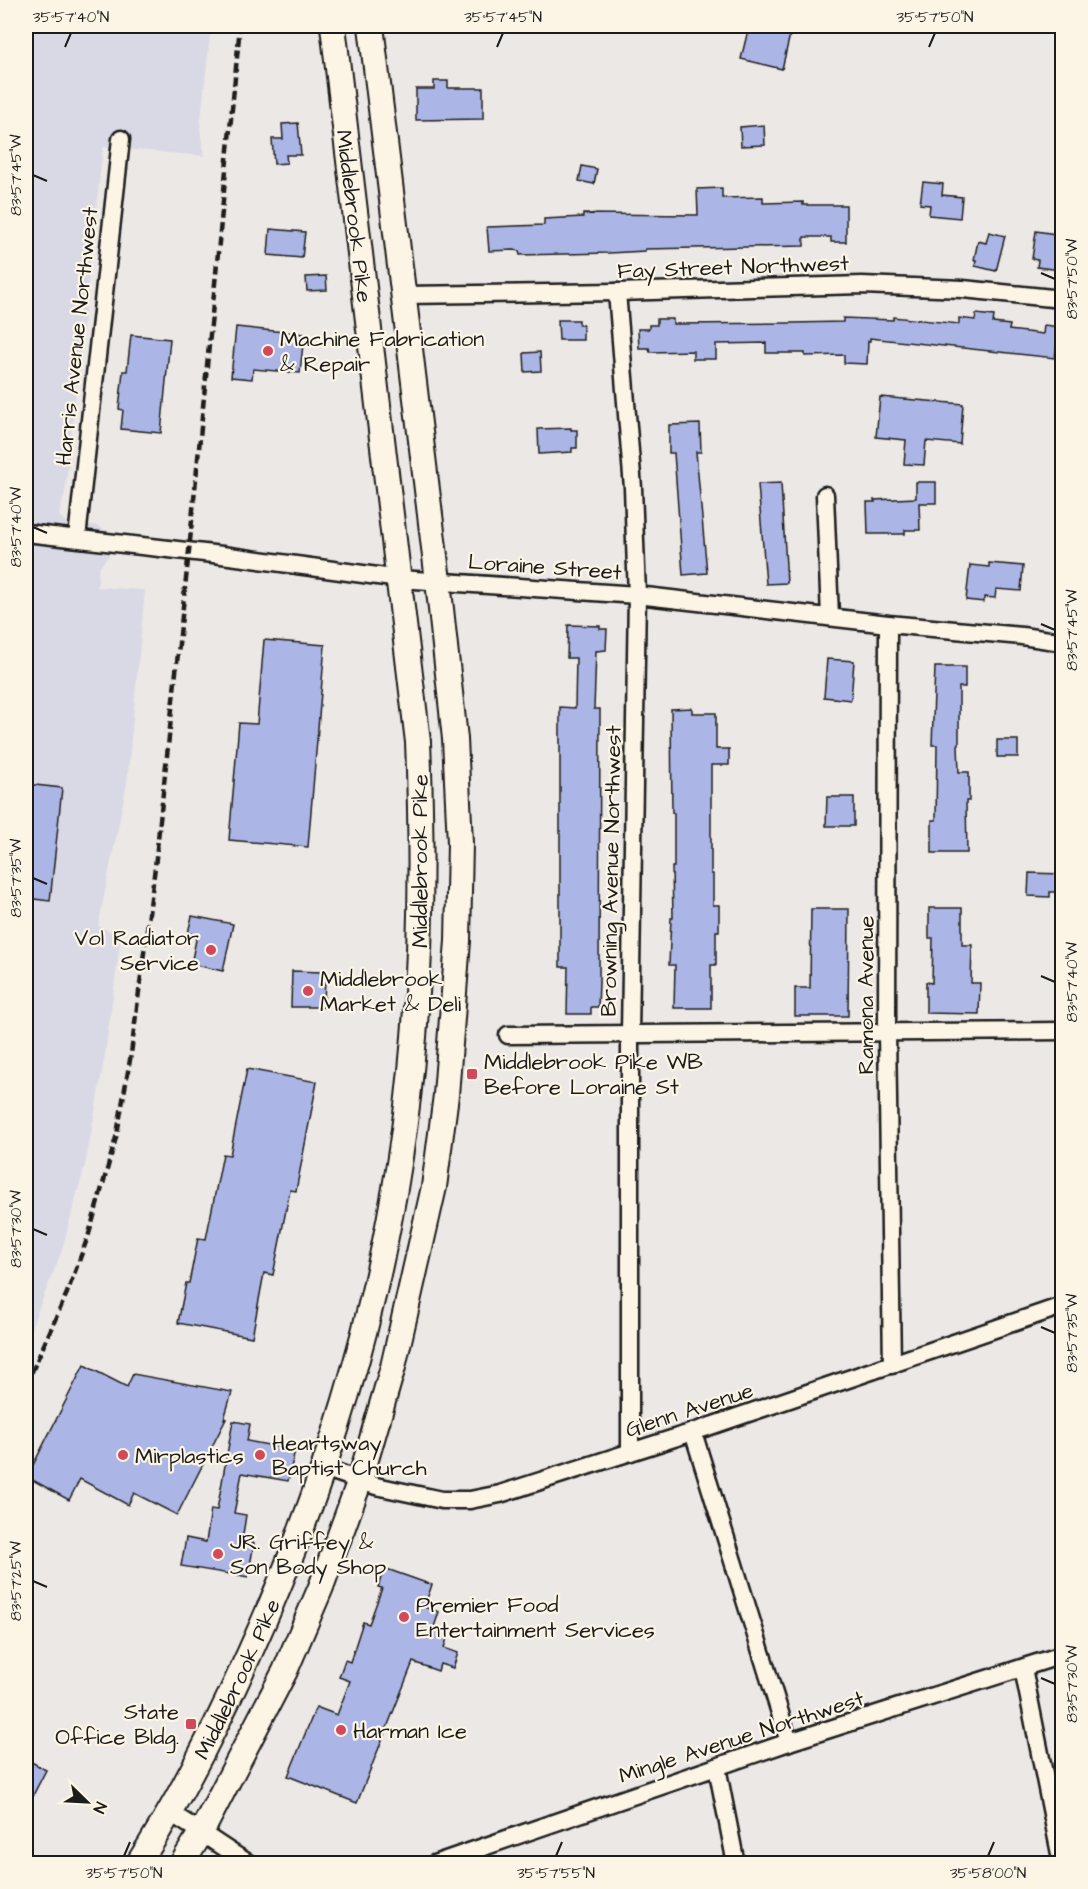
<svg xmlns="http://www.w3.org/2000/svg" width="1088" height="1889" viewBox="0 0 1088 1889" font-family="'Architects Daughter',sans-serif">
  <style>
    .built { fill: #d9d9e5 }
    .building { fill: #acb6e6; stroke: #1c1c1c; stroke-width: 1.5 }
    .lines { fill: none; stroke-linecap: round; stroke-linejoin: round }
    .street-casing { stroke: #1c1c1c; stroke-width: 21 }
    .secondary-casing { stroke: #1c1c1c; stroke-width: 28 }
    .street { stroke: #fcf5e5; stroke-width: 16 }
    .secondary { stroke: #fcf5e5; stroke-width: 24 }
    .rail { stroke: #1c1c1c; stroke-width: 4.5; stroke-dasharray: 9 4.5; stroke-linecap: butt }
    .ticks { fill: none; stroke: #1c1c1c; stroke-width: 2 }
    .poi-dot { fill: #d1495b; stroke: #fcf5e5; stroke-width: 2 }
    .labels { text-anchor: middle; stroke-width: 4.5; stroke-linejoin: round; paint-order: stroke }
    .street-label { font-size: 22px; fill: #1c1c1c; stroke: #fcf5e5 }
    .poi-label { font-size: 22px; fill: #1c1c1c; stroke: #fcf5e5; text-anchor: start }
    .neatline { fill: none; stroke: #1c1c1c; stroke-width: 2 }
    .ticks-label { font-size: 15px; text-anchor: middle; fill: #1c1c1c }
  </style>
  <rect width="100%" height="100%" fill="#ece8e5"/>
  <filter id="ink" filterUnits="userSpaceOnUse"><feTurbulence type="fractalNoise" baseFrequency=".0167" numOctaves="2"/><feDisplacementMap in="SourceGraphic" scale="12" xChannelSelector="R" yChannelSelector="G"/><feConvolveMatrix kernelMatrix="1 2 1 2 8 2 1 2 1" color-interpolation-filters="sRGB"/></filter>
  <g filter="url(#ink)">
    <polygon class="built" points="26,26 211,26 200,129 204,156 103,147 65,492 59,515 65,522 99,526 101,528 110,532 109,555 99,568 97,587 145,590 127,783 98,926 121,936 104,1061 86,1161 61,1253 26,1340"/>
    <g class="building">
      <polygon points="749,26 792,26 782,69 741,59"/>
      <polygon points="434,81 448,81 448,88 483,88 483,119 416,120 416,89 434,89"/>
      <polygon points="298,123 301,155 286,155 287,163 274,164 272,139 283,139 282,124"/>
      <polygon points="764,125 765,145 741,146 740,127"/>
      <polygon points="582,166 597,169 594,184 579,181"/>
      <polygon points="923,182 943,184 942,195 962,197 960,218 929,215 930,205 920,204"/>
      <polygon points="722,188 722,198 763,197 763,203 803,202 803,205 846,205 846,242 831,242 831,237 804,237 804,246 645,249 645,251 609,253 520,255 519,251 514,250 489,251 487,227 544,225 544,219 583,217 583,214 698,215 697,189"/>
      <polygon points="270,229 305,232 302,258 268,255"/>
      <polygon points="1036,231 1062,235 1060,270 1037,267 1038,260 1032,259"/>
      <polygon points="989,232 1005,236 996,271 975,266 976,260 974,260 978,241 986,243"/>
      <polygon points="326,276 327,290 307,291 306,277"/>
      <polygon points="976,314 994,316 993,323 1010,325 1009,330 1043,334 1044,325 1059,327 1055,358 870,338 870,341 868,341 867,364 844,363 844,355 805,356 805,353 766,353 766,343 716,344 716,359 693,359 693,351 650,352 649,348 639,348 638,329 649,329 649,325 657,325 657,319 673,319 673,324 792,323 843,322 843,318 893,320 893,317 959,324 959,318 975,320"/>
      <polygon points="558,320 579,320 579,325 583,325 583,340 559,340"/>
      <polygon points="236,327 304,334 300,373 253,369 252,379 231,377"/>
      <polygon points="131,335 170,339 161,433 121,429 123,410 119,409 123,371 127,371"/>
      <polygon points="540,352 541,371 525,372 524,353"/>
      <polygon points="880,397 963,404 960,444 926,441 924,465 904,464 906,440 876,437"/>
      <polygon points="700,424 701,452 696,452 707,573 683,575 674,453 669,453 669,425"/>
      <polygon points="571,428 571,430 577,430 577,448 572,448 572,452 539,454 538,429"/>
      <polygon points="916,482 936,482 936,503 919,503 920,530 905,530 905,534 868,534 867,502 875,502 874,500 916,498"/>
      <polygon points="781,483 787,583 766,584 758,484"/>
      <polygon points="989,563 1023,566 1021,591 996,589 995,598 984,597 984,602 966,600 970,565 989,567"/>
      <polygon points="568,625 600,626 600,629 607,629 606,650 596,651 594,709 600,709 599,982 598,1007 591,1007 591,1014 567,1014 568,967 560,967 560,707 575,708 576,658 567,658"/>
      <polygon points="264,640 325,645 308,847 229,840 239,723 257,724"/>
      <polygon points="827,659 854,661 851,700 824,697"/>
      <polygon points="935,667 965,667 965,687 959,687 959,745 958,745 959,772 969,772 969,801 966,801 967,853 932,853 932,820 936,820 937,745 932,745"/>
      <polygon points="692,708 692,713 716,713 716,749 729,749 729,765 711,765 711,874 713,874 713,905 719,905 719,931 716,931 716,965 711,965 711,1008 674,1008 675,965 669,965 671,918 673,918 672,867 674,867 674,813 672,813 671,709"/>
      <rect x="997" y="740" width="21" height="17"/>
      <polygon points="26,784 62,788 50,901 26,898"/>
      <polygon points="827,797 854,797 854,826 826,826"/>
      <polygon points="1029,873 1062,874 1062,892 1050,892 1050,897 1028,896"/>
      <polygon points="929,908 962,908 962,945 972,945 971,983 980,983 979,1014 926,1013 926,982 932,983 933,938 929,938"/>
      <polygon points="811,909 849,909 848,1016 795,1016 795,988 810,988"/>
      <polygon points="192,916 233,924 223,971 191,964 197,935 188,933"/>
      <polygon points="292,971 322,972 322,976 325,976 324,1007 291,1007"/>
      <polygon points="247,1069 317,1082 296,1191 290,1190 273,1275 264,1273 252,1337 178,1323 186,1283 189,1283 198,1238 206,1239 223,1154 230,1155"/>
      <polygon points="84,1365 127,1387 133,1374 232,1392 224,1419 226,1419 177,1515 134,1493 128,1505 80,1479 69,1500 27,1477"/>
      <polygon points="233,1421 250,1424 247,1441 295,1450 288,1481 242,1473 234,1513 246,1515 242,1541 254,1543 248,1577 181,1566 186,1538 206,1542 211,1509 217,1510"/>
      <polygon points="384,1568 432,1585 424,1607 439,1612 434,1627 449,1632 444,1648 458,1653 453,1668 440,1664 438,1671 413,1662 357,1803 288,1776 316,1707 337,1715 350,1681 339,1677 345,1660 350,1662 363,1622 369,1624 382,1588 378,1587"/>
      <polygon points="26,1759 46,1770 26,1809"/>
    </g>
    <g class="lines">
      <defs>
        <g id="street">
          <polyline points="617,292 633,488 637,595 630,1034 630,1452"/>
          <polyline points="403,295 617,292 862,285 963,289 1062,299"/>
          <polyline points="825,495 830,617"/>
          <polyline points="26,533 222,555 400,579 637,595 888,624 1022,636 1062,642"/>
          <polyline points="77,538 121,139"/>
          <polyline points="888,624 887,1032 892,1365"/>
          <polyline points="508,1035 1062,1031"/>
          <polyline points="693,1432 789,1742"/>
          <polyline points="324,1468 376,1486 442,1500 470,1500 500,1494 693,1432 1062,1306"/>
          <polyline points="1023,1668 1062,1864"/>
          <polyline points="717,1767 736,1864"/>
          <path d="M170 1813C198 1829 222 1848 250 1864"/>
          <polyline points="434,1864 789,1742 1062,1655"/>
        </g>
        <g id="secondary">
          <path id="s1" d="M138 1864C182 1795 218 1724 251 1650 339 1456 397 1249 414 1037 422 939 422 841 418 742L333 26"/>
          <polyline points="182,1864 202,1831 285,1671 321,1587 360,1480 393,1367 434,1187 446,1095 458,941 460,843 455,739 438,581 371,26"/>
        </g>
      </defs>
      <use href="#street" class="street-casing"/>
      <use href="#secondary" class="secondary-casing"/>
      <use href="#street" class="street"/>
      <use href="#secondary" class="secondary"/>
      <polyline class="rail" points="26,1385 67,1293 89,1234 117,1134 131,1054 155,867 189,551 240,26"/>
    </g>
  </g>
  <path class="ticks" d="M65 47 71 33M497 47 503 33M929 47 935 33M33 175 47 181M1041 273 1055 279M33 527 47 533M1041 624 1055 630M33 878 47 884M1041 976 1055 982M33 1229 47 1235M1041 1327 1055 1333M33 1581 47 1587M1041 1678 1055 1684M124 1856 130 1842M556 1856 562 1842M988 1856 994 1842"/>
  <g class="poi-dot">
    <circle cx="268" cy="351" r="6"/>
    <circle cx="211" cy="950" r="6"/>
    <circle cx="308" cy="991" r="6"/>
    <rect x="466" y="1068" width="12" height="12" rx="3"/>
    <circle cx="123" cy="1455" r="6"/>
    <circle cx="260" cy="1455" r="6"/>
    <circle cx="218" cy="1554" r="6"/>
    <circle cx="404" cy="1617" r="6"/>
    <rect x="185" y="1718" width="12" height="12" rx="3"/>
    <circle cx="341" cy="1730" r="6"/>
  </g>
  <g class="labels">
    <g class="street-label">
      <text transform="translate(355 216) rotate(83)" y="8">Middlebrook Pike</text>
      <text transform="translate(733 266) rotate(-2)" y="8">Fay Street Northwest</text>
      <text transform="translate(76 336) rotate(-84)" y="8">Harris Avenue Northwest</text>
      <text transform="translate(545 566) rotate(4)" y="8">Loraine Street</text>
      <text transform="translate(419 861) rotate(-90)" y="8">Middlebrook Pike</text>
      <text transform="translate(610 871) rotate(-89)" y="8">Browning Avenue Northwest</text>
      <text transform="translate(865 995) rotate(-90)" y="8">Ramona Avenue</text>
      <text transform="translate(689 1409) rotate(-18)" y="8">Glenn Avenue</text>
      <text dy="8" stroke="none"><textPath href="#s1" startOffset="210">Middlebrook Pike</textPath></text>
      <text transform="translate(741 1736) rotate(-18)" y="8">Mingle Avenue Northwest</text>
    </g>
    <g class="poi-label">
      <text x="280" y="346">Machine Fabrication<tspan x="280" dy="25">&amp; Repair</tspan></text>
      <text x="199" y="945" text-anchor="end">Vol Radiator<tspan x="199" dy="25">Service</tspan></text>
      <text x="320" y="986">Middlebrook<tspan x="320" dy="25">Market &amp; Deli</tspan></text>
      <text x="484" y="1069">Middlebrook Pike WB<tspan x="484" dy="25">Before Loraine St</tspan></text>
      <text x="272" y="1450">Heartsway<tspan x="272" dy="25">Baptist Church</tspan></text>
      <text x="135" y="1463">Mirplastics</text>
      <text x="230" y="1549">JR. Griffey &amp;<tspan x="230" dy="25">Son Body Shop</tspan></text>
      <text x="416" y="1612">Premier Food<tspan x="416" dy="25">Entertainment Services</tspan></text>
      <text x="179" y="1719" text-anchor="end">State<tspan x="179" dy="25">Office Bldg.</tspan></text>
      <text x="353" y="1738">Harman Ice</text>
    </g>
  </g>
  <rect width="1088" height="1889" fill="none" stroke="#fcf5e5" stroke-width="66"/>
  <g transform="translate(87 1802) rotate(114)" stroke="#fcf5e5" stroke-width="4.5" paint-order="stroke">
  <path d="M0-4.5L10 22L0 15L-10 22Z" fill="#1c1c1c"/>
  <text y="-9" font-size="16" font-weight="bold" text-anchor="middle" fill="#1c1c1c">N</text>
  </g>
  <rect x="33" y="33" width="1022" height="1823" class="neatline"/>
  <g class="ticks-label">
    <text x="71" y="22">35°57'40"N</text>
    <text x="503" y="22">35°57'45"N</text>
    <text x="935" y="22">35°57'50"N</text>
    <text transform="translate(16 175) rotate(-90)" y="5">83°57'45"W</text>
    <text transform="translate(1072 279) rotate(-90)" y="5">83°57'50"W</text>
    <text transform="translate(16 527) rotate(-90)" y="5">83°57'40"W</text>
    <text transform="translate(1072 630) rotate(-90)" y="5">83°57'45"W</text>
    <text transform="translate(16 878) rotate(-90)" y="5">83°57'35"W</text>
    <text transform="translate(1072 982) rotate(-90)" y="5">83°57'40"W</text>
    <text transform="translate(16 1229) rotate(-90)" y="5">83°57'30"W</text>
    <text transform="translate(1072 1333) rotate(-90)" y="5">83°57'35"W</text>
    <text transform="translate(16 1581) rotate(-90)" y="5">83°57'25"W</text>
    <text transform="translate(1072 1684) rotate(-90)" y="5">83°57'30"W</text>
    <text x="124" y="1878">35°57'50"N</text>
    <text x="556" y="1878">35°57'55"N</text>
    <text x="988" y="1878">35°58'00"N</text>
  </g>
</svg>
